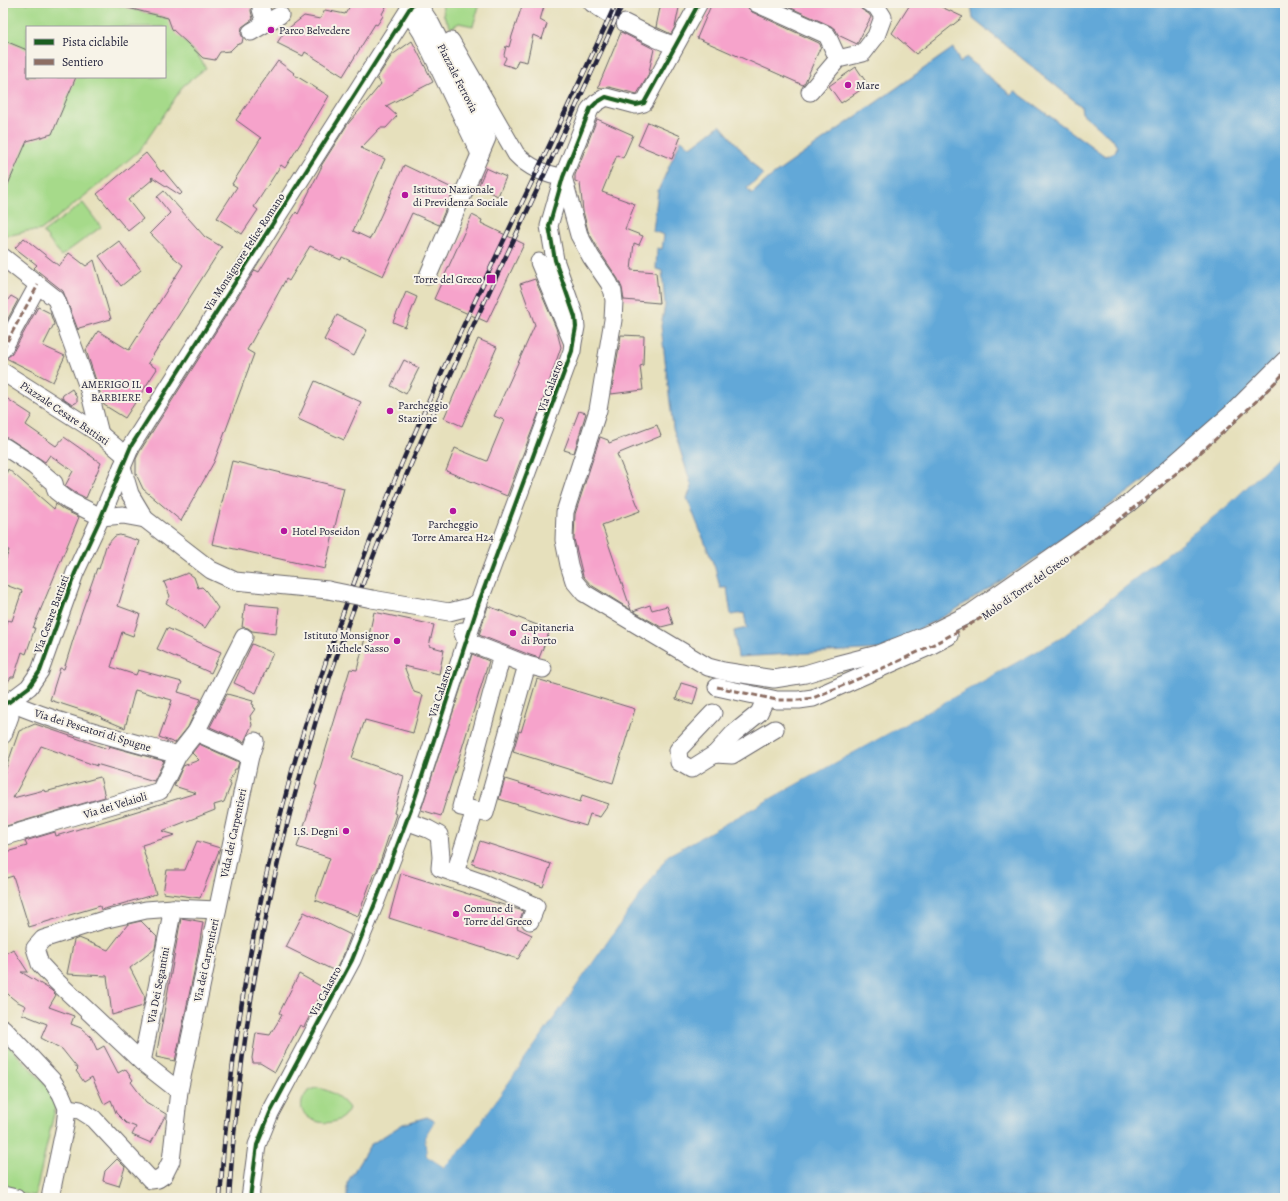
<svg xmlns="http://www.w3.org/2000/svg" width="1288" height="1201" viewBox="0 0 1288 1201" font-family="Alegreya,serif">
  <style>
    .green { fill: #a6da8a; stroke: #647e62; fill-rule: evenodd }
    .water { fill: #62a8d8; stroke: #42658a }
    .pier { fill: #e6e0bc }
    .building { fill: #f6a3cb }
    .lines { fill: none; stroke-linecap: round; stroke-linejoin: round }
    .minor-casing { stroke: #676468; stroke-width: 19 }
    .minor { stroke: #fff; stroke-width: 17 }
    .rail-casing { stroke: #22223b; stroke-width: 4.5 }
    .rail { stroke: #f7f3e8; stroke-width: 3; stroke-dasharray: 9; stroke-linecap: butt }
    .minor-bridge-casing { stroke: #676468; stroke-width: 19; stroke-linecap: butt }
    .minor-bridge { stroke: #fff; stroke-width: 17 }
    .quiet { stroke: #8d6e63; stroke-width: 3; stroke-dasharray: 6 3; stroke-linecap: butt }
    .cycleway-casing { stroke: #f7f3e8; stroke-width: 6 }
    .cycleway { stroke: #1b5e20; stroke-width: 4 }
    .poi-dot { fill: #b5179e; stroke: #f7f3e8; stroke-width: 1.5 }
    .labels { text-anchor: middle; stroke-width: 4; stroke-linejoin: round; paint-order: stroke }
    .poi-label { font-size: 11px; fill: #22223b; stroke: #f7f3e8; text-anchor: start }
    .street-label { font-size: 11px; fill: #22223b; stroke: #f7f3e8 }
  </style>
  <rect width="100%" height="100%" fill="#f7f3e8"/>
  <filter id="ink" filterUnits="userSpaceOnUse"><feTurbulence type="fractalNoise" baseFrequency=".025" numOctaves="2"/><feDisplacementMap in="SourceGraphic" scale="8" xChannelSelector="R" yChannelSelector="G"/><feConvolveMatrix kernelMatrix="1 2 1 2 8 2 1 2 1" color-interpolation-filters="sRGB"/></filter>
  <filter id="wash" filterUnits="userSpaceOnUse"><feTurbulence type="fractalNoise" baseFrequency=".012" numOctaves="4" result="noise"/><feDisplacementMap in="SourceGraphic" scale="16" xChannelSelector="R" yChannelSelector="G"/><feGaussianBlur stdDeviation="0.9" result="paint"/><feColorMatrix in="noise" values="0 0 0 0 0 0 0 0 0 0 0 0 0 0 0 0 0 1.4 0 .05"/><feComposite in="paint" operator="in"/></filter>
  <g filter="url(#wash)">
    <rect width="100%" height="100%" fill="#e6e0bc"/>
    <g class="green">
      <path d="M3 3H109L168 18 185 41 199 57 206 68 184 85 140 150 106 179 41 230C36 232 32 230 27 231 19 233 12 236 3 235ZM27 27H165V77H27Z"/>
      <polygon points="442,3 480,3 473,26 459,23 451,28 444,16"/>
      <polygon points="83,203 101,227 61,256 43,232"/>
      <polygon points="3,1040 48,1087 56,1105 35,1196 3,1190"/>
      <path d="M318 1088C330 1090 342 1098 349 1108 339 1135 290 1121 304 1097 307 1091 311 1089 318 1088Z"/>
    </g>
    <g class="water">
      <polygon points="971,3 1285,3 1285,353 1220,418 1134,488 1021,568 952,612 881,649 738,657 734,631 747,628 744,613 731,615 727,588 720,588 715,568 687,498 692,487 673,428 661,326 665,305 662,271 656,269 657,248 662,249 664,235 653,231 658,191 681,140 691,147 720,125 763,175 747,188 752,194 769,178 953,48 960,63 966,57 1011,95 1015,91 1105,156 1115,152 1117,147 1113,140 1082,113 1081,106 973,19"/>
      <polygon points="1285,450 1285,1198 347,1198 347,1183 370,1145 403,1124 427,1117 435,1121 425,1137 427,1156 444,1167 461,1150 668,855 1062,637 1228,505"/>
    </g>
    <polygon class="pier" points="1285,448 1285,450 1228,505 1062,637 668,855 461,1150 444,1167 427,1156 425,1137 436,1119 436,1121 427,1137 428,1155 444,1164 459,1148 667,853 1061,635 1226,503"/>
    <g id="blocks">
      <g class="building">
        <polygon points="125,3 252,3 251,11 253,19 242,27 241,34 243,38 242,43 236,45 230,51 220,52 215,60 203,58 172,29 168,18 124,7"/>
        <polygon points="352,3 388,3 382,14 383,16 377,25 375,24 343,76 305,52 303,56 277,43 285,31 304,16 320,19 325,10 345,14"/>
        <polygon points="523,3 545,3 540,20 547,24 542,39 533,35 527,62 518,60 515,68 503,64 506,58 504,55 506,46 509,47 512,36"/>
        <polygon points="661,3 680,3 675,27 671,34 656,27"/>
        <polygon points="712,3 746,3 748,8 752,12 819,43 821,46 805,82 803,85 697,38"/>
        <polygon points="780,3 859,3 861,9 869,14 871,17 857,44 838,35 836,30 831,26"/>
        <polygon points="911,3 933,3 963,17 916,54 892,33"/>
        <polygon points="621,32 654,49 648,76 637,94 609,87 602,88 598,87"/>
        <polygon points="3,40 27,50 27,77 76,77 52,134 27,141 3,196"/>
        <polygon points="412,41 433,82 386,106 397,116 386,128 380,128 361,148 385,159 353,231 370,239 404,165 454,189 439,225 412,213 383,276 342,257 341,260 310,246 289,281 286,279 247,350 254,354 214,462 181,521 143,489 136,474 136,459 140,451 255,270 259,272 296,212 298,214 322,166 321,166 347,125 381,84 377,78 392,55"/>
        <polygon points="278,61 294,73 293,74 329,96 302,141 285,168 281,165 254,207 258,210 242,234 217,218 237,187 232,184 261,138 236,120"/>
        <polygon points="856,67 868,85 841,103 829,86"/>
        <polygon points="597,119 633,135 623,158 617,155 602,192 635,204 625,229 643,236 639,245 634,243 631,270 656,272 659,303 624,300 622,288 618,279 600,252 588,231 583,211 580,183 575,181 575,175"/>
        <polygon points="648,122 681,136 672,159 638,145"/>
        <polygon points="146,153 161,172 163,170 182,193 180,195 152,177 151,178 153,179 128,200 143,219 128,231 97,194"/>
        <polygon points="486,168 506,177 498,196 478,187"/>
        <polygon points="164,191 205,237 222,247 148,363 157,369 125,418 104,405 86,350 98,331 129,350 183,265 172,256 150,233 170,213 157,197"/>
        <polygon points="472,215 482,220 481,223 524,244 487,322 434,299"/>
        <polygon points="24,238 59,266 69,253 86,266 94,260 111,319 79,328 78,330 63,291 34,268 37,265 15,248"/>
        <polygon points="119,241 141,270 121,286 99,256"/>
        <polygon points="535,279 556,328 561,347 539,412 507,496 446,471 455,448 487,461 504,420 494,416 535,325 520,284"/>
        <polygon points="406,292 417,297 405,327 393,322"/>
        <polygon points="11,296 18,300 3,328 3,306"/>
        <polygon points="38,307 50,313 54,324 43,346 65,356 53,382 6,358 12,354"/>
        <polygon points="337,315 367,330 354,356 324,340"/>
        <polygon points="621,335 644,336 643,365 640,366 643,390 611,394"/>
        <polygon points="478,339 497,347 462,426 444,418"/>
        <polygon points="404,360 419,368 406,394 391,386"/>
        <polygon points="315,381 361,402 344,440 298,419"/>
        <polygon points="72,389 77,398 77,402 72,405 62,398 63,395"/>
        <polygon points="3,396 32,415 26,425 56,446 64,437 101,463 86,498 74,492 65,486 73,471 50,455 45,462 10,439 3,437"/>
        <polygon points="579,411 586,413 574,453 564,450"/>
        <polygon points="657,425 661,436 617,454 640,511 602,525 631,610 591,585 583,576 574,539 575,514 600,437 608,440 609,443"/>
        <polygon points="232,461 344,488 325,569 212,544"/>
        <polygon points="8,469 54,509 56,504 64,510 79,517 33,628 35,628 26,654 22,652 14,677 11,677 3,690 3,633 7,620 12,621 22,591 3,584 3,567 9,550 3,549 3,482"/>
        <polygon points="120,535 139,541 118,606 140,614 133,636 122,632 111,667 136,675 138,670 182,682 178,692 201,699 188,727 175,743 159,737 172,700 135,690 125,728 101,718 102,717 50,700 60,668 64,669 81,614 97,568 99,569 106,546 115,536"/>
        <polygon points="188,573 194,577 198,588 202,587 206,591 218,608 205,628 166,603 170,596 164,582"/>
        <polygon points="245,604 279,607 276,634 252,631 248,628 242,627"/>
        <polygon points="650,605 652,610 667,606 673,624 661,627 633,611"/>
        <polygon points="488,606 550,630 539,658 530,655 479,635"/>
        <polygon points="374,612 434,625 429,646 444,650 439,674 404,666 414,692 423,695 413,733 365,720 352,758 404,776 394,813 396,814 379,865 376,873 374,873 358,916 315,900 330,858 297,847 317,786 315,785 350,669 357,670 366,634 369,635"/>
        <polygon points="167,628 221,652 211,673 157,649"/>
        <polygon points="252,644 273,653 256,693 234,683"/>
        <polygon points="472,654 489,661 441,816 421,810"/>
        <polygon points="537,679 635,709 613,783 513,752 519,731 521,732"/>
        <polygon points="681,683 698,688 693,705 676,699"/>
        <polygon points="227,694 253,701 252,704 254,705 253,708 255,709 250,716 252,725 244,742 210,727"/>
        <polygon points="35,724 108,749 109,746 164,761 154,781 96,764 97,766 41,746 13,798 44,790 45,792 100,777 105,797 3,827 3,777 19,731"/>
        <polygon points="199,744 239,762 237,769 235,769 229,782 231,785 224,802 214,805 215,810 162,831 175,835 142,845 156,894 101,910 100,906 29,927 13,876 3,879 3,853 27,846 25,841 55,832 56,836 196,793 174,786 183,766 199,760 192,753"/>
        <polygon points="505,779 580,802 582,795 609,804 600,817 590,814 586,826 499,799"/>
        <polygon points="197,841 220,848 200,898 163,893 167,870 185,870"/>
        <polygon points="480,841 551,864 543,887 472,864"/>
        <polygon points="401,873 523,911 517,928 532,935 518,959 389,918"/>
        <polygon points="304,912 351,935 343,956 335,971 286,947"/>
        <polygon points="181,918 203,922 197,958 175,1061 156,1057"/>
        <polygon points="141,921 157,937 155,949 130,968 145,997 143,1006 112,1015 107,976 67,974 74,940 79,938 108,950 128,924"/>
        <polygon points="13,949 28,972 21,972 51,990 56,995 49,1007 74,1016 71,1024 81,1028 91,1037 97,1050 104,1046 118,1073 125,1069 133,1080 131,1082 146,1102 166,1114 151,1143 132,1135 136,1127 126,1123 116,1113 111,1100 104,1104 92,1077 84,1082 76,1071 78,1069 62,1049 41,1038 47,1024 22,1014 26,1006 16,1001 11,997 6,992 3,983 3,955"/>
        <polygon points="299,974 324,988 304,1027 300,1025 275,1072 260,1063 253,1063 252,1058 256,1033 270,1035 282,1015 279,1013"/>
        <polygon points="117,1159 125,1167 119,1186 103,1181 105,1171"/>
      </g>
    </g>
  </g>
  <g filter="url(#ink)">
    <use href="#blocks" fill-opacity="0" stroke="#676468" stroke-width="1"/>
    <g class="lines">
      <defs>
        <g id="minor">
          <polyline points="262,3 261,9 265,23"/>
          <polyline points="417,3 431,24 484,129 487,138 428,276"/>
          <polyline points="592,3 607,13"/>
          <polyline points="756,3 827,35 838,59"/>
          <polyline points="408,11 422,33 480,154"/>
          <polyline points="625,23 657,39 675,46"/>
          <polyline points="251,32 280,15"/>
          <path d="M451 41 516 154C528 167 546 175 563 177"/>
          <polyline points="810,92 838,59 863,53 876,36 883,17 876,6 869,3"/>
          <polyline points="563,177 579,235 591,257 609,283 613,292 614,301 613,320 598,410 565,512 564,540 569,565 574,581 584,593 708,667 723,671 774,679 805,674 835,665 878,654 931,633 971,613 1128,504 1230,415 1285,360"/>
          <polyline points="3,257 56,299 89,390 100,434"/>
          <polyline points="539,262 572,341"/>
          <polyline points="3,349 38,285"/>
          <polyline points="3,372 100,434 126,456"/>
          <polyline points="3,448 5,447 34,466 54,483 56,491 69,501 101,517"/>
          <polyline points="122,467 130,494 145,519 211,570 235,581 328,590"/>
          <polyline points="101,517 123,515 145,519"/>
          <polyline points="372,599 449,612 469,607 479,602"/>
          <polyline points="462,631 466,641 502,655"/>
          <polyline points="527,665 543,669"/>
          <polyline points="717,687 777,700 799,700 813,698 926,648 949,636"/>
          <path d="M9 702C63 725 121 739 178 755"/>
          <polyline points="3,704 9,702 29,687 40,671 75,573 101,517 131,446 413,3"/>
          <polyline points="713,713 678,750 679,762 691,769 715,754 733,734 759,713 765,700"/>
          <polyline points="196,732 250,756"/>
          <polyline points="3,735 10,716 9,702"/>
          <polyline points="715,754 732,755 775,729"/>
          <polyline points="406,821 428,829 439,835 441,857 440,868 483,883 536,906 530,921"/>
          <polyline points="3,837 160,791 178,755 196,732 244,637"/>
          <polyline points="455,873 475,810 485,813 527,665 502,655 461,807 475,810"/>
          <polyline points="3,1028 52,1080 61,1094 67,1108 65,1126 50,1198"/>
          <polyline points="142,1062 173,908"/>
          <polyline points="179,1091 142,1062 55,980 40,964 35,948 43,939 103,920 146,910 173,908 217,910"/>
          <polyline points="67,1108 80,1110 94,1119 151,1180 158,1179 164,1175 171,1161 179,1091 250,756 255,741"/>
          <polyline points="3,1195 16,1198"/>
          <polyline points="250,1198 257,1145 270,1113 352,960 376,901 414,801 479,602 572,351 573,343 576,327 575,317 555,260 549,226 563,177 590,109 596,103 606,97 636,105 644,103 699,3"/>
        </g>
      </defs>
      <use href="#minor" class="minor-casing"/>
      <use href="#minor" class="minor"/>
      <defs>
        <g id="rail">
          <path d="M220 1198C229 1054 254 910 292 771 321 667 359 565 401 465 467 309 546 158 616 3"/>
          <path d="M229 1198C242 983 288 780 365 578 407 467 457 359 508 252 547 169 586 86 623 3"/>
        </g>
      </defs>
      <use href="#rail" class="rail-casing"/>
      <use href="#rail" class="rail"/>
      <defs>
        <polyline id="minor-bridge" points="328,590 372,599"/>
      </defs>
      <use href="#minor-bridge" class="minor-bridge-casing"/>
      <use href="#minor-bridge" class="minor-bridge"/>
      <g class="quiet">
        <polyline points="3,349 38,285"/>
        <path d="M717 687 777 700H799L813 698C863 677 914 656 962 629 1010 602 1054 569 1099 535 1164 485 1228 432 1285 372"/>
      </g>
      <defs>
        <g id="cycleway">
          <polyline points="3,704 9,702 29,687 40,671 75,573 101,517 131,446 413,3"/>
          <polyline points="250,1198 257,1145 270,1113 352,960 376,901 414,801 479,602 572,351 573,343 576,327 575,317 555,260 549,226 563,177 590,109 596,103 606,97 636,105 644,103 699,3"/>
        </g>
      </defs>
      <use href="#cycleway" class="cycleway-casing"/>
      <use href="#cycleway" class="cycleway"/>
    </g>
  </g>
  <g class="poi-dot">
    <circle cx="271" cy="30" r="4"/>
    <circle cx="848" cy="85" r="4"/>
    <circle cx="405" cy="195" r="4"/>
    <rect x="486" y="274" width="10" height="10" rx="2"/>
    <circle cx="149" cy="390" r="4"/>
    <circle cx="390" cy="411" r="4"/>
    <circle cx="453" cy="511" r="4"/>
    <circle cx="284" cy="531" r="4"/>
    <circle cx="513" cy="633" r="4"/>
    <circle cx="397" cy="641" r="4"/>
    <circle cx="346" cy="831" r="4"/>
    <circle cx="456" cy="914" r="4"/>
  </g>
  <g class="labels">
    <g class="poi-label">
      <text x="279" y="34">Parco Belvedere</text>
      <text x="856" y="89">Mare</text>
      <text x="413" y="193">Istituto Nazionale<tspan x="413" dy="13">di Previdenza Sociale</tspan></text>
      <text x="482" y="283" text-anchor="end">Torre del Greco</text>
      <text x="141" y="388" text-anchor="end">AMERIGO IL<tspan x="141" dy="13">BARBIERE</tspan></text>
      <text x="398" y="409">Parcheggio<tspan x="398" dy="13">Stazione</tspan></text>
      <text x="453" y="528" text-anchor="middle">Parcheggio<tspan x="453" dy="13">Torre Amarea H24</tspan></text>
      <text x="292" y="535">Hotel Poseidon</text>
      <text x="521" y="631">Capitaneria<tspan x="521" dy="13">di Porto</tspan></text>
      <text x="389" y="639" text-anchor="end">Istituto Monsignor<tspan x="389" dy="13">Michele Sasso</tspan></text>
      <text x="338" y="835" text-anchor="end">I.S. Degni</text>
      <text x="464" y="912">Comune di<tspan x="464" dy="13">Torre del Greco</tspan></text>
    </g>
    <g class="street-label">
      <text transform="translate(458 78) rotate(63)" y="4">Piazzale Ferrovia</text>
      <text transform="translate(244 252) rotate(-57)" y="4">Via Monsignore Felice Romano</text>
      <text transform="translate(550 386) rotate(-70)" y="4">Via Calastro</text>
      <text transform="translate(65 413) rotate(34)" y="4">Piazzale Cesare Battisti</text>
      <text transform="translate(1025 587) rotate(-35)" y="4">Molo di Torre del Greco</text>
      <text transform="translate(51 614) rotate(-70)" y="4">Via Cesare Battisti</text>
      <text transform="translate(440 691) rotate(-72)" y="4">Via Calastro</text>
      <text transform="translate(93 730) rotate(17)" y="4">Via dei Pescatori di Spugne</text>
      <text transform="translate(115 805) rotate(-17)" y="4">Via dei Velaioli</text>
      <text transform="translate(233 833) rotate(-78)" y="4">Vida dei Carpentieri</text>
      <text transform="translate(206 960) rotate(-78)" y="4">Via dei Carpentieri</text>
      <text transform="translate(158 985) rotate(-79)" y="4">Via Dei Segantini</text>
      <text transform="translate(325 991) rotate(-62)" y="4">Via Calastro</text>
    </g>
  </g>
  <rect width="1288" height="1201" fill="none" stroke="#f7f3e8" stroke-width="16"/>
  <rect x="26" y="26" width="140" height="52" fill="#f7f3e8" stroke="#a29fa3"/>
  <rect x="34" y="39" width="20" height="6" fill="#1b5e20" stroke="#a29fa3"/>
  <text x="62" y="46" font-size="12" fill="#22223b">Pista ciclabile</text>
  <rect x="34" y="59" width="20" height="6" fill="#8d6e63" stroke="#a29fa3"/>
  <text x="62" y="66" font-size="12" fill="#22223b">Sentiero</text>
</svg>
